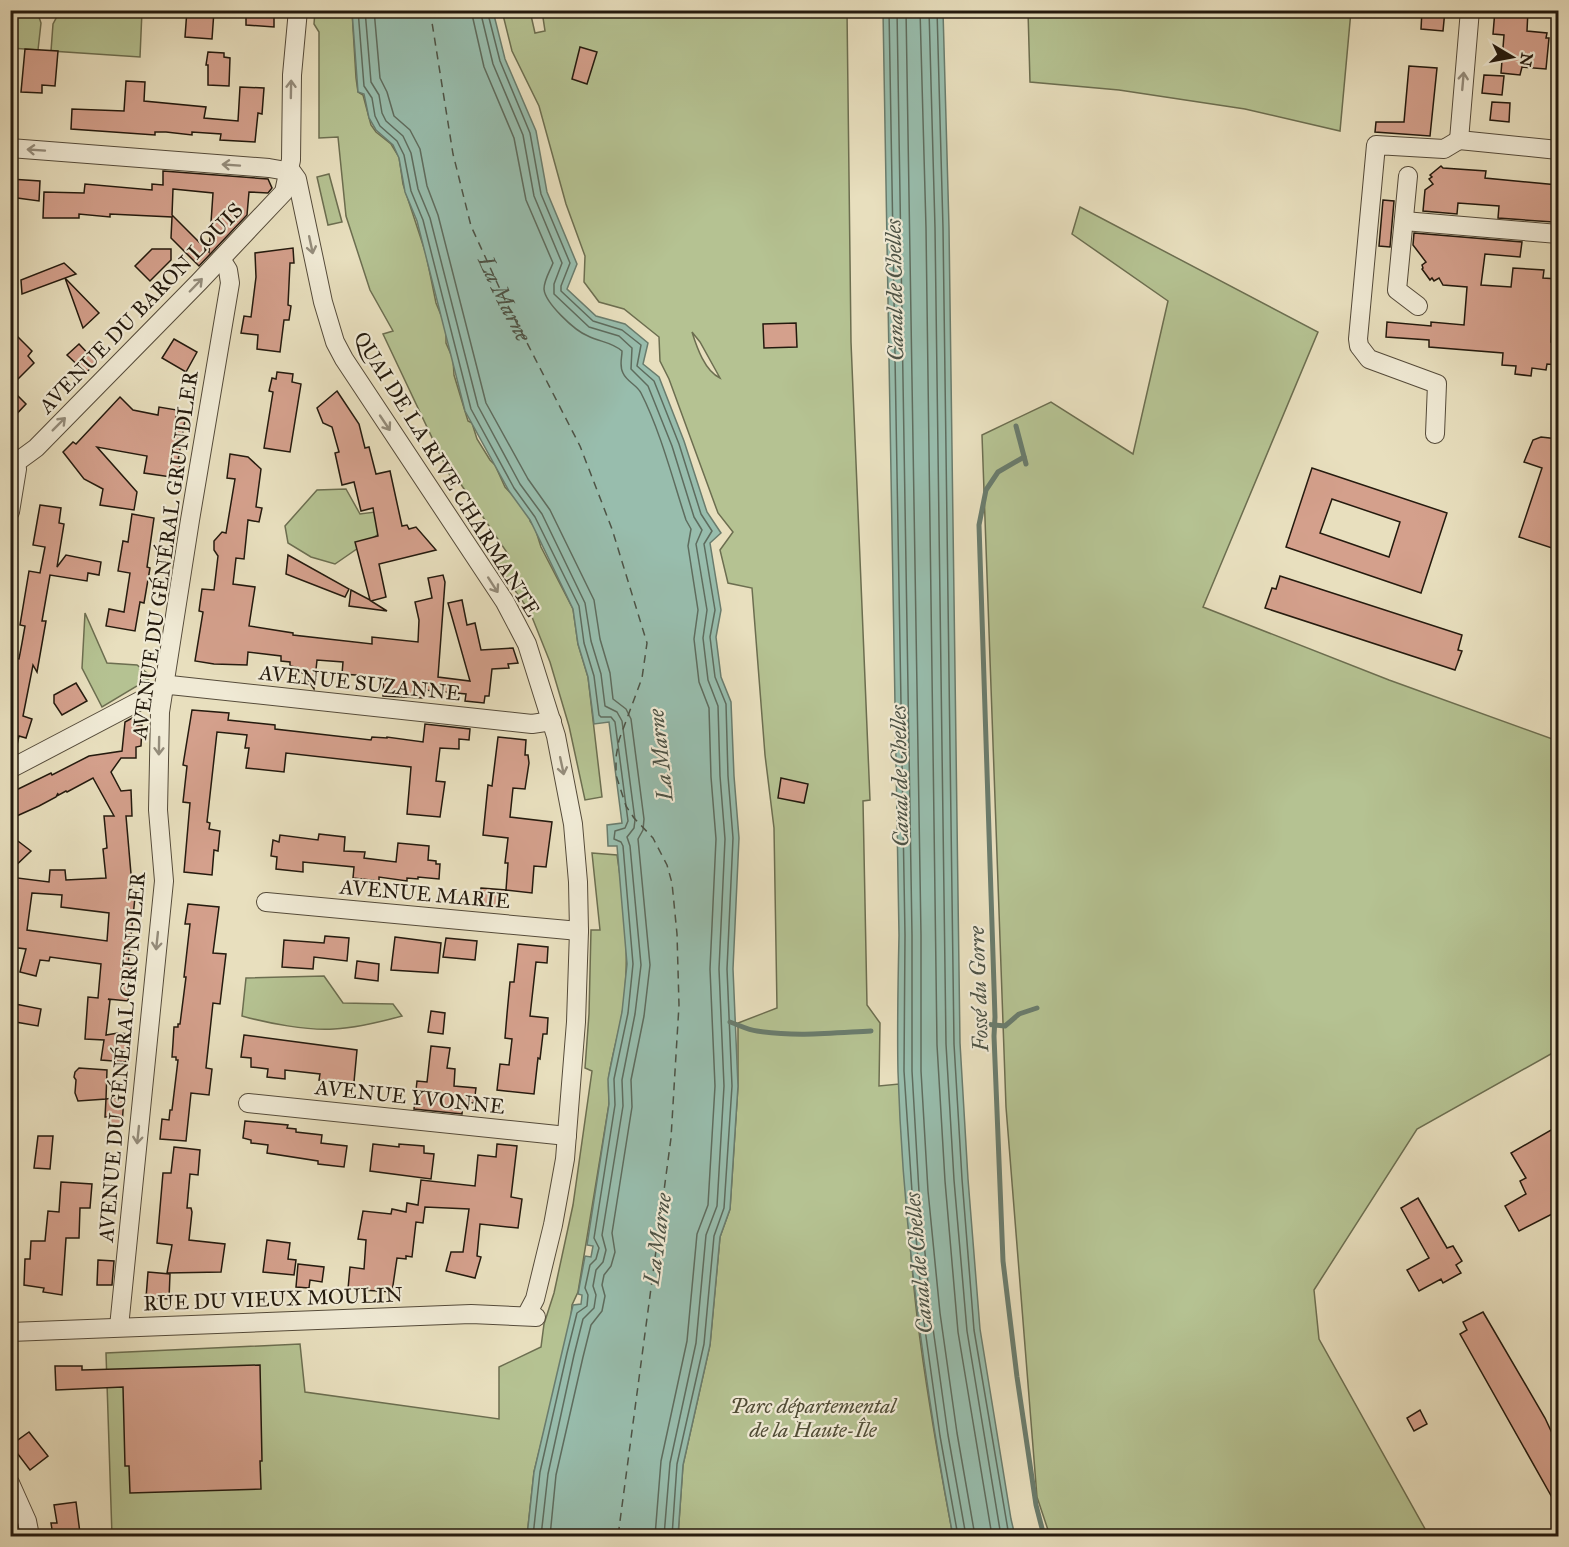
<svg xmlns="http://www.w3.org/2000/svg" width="1569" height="1547" viewBox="0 0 1569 1547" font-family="'IM FELL Great Primer',serif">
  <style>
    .green { fill: #b5c292; stroke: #6c6e50; stroke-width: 1.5; fill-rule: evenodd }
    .water { fill: #98bdad; stroke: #6a7c6d; stroke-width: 1.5 }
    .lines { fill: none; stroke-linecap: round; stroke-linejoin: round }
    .shore { stroke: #5e6c5e; stroke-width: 1.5 }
    .stream { stroke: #6a7c6d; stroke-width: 5 }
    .ferry { stroke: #4d5346; stroke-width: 1.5; stroke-dasharray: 8 6; stroke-linecap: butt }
    .building { fill: #d4a08c; stroke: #241a0e; stroke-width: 1.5; fill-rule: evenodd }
    .street-casing { stroke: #554b3a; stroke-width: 20 }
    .street { stroke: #f0ead5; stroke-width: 18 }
    .oneway { stroke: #948c7b }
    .labels { text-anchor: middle; stroke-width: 4.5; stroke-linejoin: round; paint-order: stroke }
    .street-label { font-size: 21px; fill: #241a0e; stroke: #f0ead5 }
    .park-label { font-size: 21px; font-style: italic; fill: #504c36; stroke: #f0ead5 }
    .water-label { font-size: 22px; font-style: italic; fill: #4d5346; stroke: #f0ead5 }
  </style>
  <rect width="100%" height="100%" fill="#e8dfbe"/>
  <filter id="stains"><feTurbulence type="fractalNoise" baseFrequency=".00333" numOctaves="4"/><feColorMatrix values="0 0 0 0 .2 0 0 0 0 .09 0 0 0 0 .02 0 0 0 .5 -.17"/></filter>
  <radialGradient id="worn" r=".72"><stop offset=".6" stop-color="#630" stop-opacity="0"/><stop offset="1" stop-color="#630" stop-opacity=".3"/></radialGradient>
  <g class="green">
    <polygon points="10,11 37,11 41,23 38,50 11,48"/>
    <polygon points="60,11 142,11 140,57 51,51 53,24"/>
    <polygon points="315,11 352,11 356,78 358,92 363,95 371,125 376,132 391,144 399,157 403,184 426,254 436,303 446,327 446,343 453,359 454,375 468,421 472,423 477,439 490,460 495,465 505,487 530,514 530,521 535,528 541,547 573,609 578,644 588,677 602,797 585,800 569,726 550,662 530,612 496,563 508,554 458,480 453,482 383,334 393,331 370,290 346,216 338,137 319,138 319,32 314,24"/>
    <path d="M502 11H530L535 33 545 31 542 11H847L851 342 870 800 863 801 867 1005 880 1023 879 1086 899 1084C904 1161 908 1239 917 1316 926 1390 939 1463 953 1536H678L683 1465 710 1345 720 1237 730 1209 738 1086V1023L777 1008 774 828 765 755 752 588 728 583 720 550 733 532 718 513 669 379 660 361 659 337 624 309 599 302 584 282 585 256 566 204 539 106 512 51ZM692 332 700 342 720 378C705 371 697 348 692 332Z"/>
    <polygon points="1028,11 1351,11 1340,131 1245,109 1119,90 1030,82"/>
    <polygon points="329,174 342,222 328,225 317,177"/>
    <polygon points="1080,207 1318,332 1203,607 1389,680 1558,741 1558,1050 1417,1129 1314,1290 1319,1339 1429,1536 1050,1536 1037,1497 1006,1107 982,435 1051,402 1133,454 1168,301 1072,234"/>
    <polygon points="346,489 360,514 383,511 390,526 335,564 311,557 288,543 285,526 317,490"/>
    <polygon points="85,613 107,663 137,665 152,677 102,707 82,668"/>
    <path d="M592 853 617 855C625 906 630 956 623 1008 620 1031 612 1053 609 1076 608 1085 609 1095 609 1104L578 1292 572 1305 570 1328 534 1472 527 1536H112L106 1353 300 1344 305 1392 499 1419V1367L541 1347 544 1324 554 1293 573 1205 592 1071 585 1068 589 1014 591 930H600Z"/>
    <path d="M324 976 343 1003 393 1004 402 1016C380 1022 357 1028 334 1029 308 1031 267 1023 242 1016L246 978Z"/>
  </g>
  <g class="water">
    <polygon points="352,11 493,11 505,59 536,131 547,192 577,264 567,289 596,316 625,324 648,343 643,364 659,377 684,441 707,512 721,533 710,543 721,610 716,637 721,677 731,702 734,776 739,838 733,969 738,1086 730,1209 720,1237 710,1345 683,1465 678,1536 527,1536 534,1472 573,1305 581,1304 582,1295 578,1294 585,1256 591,1257 593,1246 587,1245 609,1104 608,1079 622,1012 627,964 617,846 608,846 607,825 622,823 609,722 594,724 588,677 578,644 573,609 530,520 509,491 465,411 417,221 405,192 399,158 393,145 376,130 369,118 364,94 358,92"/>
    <path d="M883 11H943L949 227 960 1043 968 1179 980 1329 1011 1519 1015 1536H953C924 1383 903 1228 898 1072 897 1026 898 980 899 935Z"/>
  </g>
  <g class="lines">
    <g class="shore">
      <polyline points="358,10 364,86 372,98 375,116 380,126 397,141 404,155 411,191 423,220 471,409 514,488 535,517 579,606 584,643 594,676 599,715 601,717 611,717 615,722 628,821 625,828 615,831 614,839 621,842 623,846 633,964 628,1013 614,1079 615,1105 594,1238 599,1248 596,1259 590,1265 585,1288 588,1295 587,1306 577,1313 567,1353 540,1472 533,1536"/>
      <polyline points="365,10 371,82 379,95 382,113 386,121 403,136 411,153 418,189 430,218 478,406 520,484 542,514 585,603 591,641 601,674 605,706 617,712 622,721 635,820 634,828 627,837 630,846 641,965 635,1014 622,1080 623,1106 602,1235 606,1250 603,1262 596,1270 593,1286 596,1295 594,1308 583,1319 574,1355 548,1474 541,1536"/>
      <polyline points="374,10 380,78 387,92 394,116 410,130 420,149 427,186 438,215 486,403 528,479 550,510 594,600 600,639 610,673 613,699 626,709 631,719 644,819 643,830 638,839 650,965 644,1016 631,1080 632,1107 612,1233 615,1252 611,1266 604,1275 602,1285 605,1296 602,1311 591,1325 583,1357 556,1475 550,1536"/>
      <path d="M471 10 484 67 514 138 526 200 553 263C550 271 544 280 544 289 545 303 575 331 588 336 600 342 612 342 622 351 622 358 619 366 623 373 627 382 637 385 641 393 660 430 673 480 686 520L691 529 688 546 698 610 694 639 699 682 709 708 711 777 716 839 710 969 715 1086 708 1205 697 1234 687 1341 661 1461 655 1536"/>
      <polyline points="480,10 493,64 523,135 534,196 562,263 554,284 554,294 589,327 619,336 632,348 631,369 648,386 672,446 694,517 702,530 696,544 707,610 703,638 708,680 718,706 720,776 725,839 719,969 724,1086 717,1206 706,1235 696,1343 670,1463 664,1536"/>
      <polyline points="487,10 500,61 530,133 541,194 570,263 561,286 561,291 593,321 622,330 641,345 637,366 654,381 679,444 701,514 712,531 704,544 715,610 710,637 715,677 726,704 728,776 733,838 727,969 732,1086 724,1208 714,1236 704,1344 677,1464 672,1536"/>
      <polyline points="889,10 905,935 904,1071 912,1192 923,1315 940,1436 958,1536"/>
      <polyline points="897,10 912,935 912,1071 919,1192 931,1314 948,1435 966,1536"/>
      <polyline points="906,10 921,935 921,1071 928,1191 940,1313 957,1433 975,1536"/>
      <polyline points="920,10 926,228 937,1045 945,1181 958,1332 992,1536"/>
      <polyline points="929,10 935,228 946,1044 954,1180 967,1331 1001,1536"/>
      <polyline points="937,10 943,228 954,1044 962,1179 974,1330 1009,1536"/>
    </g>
    <g class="stream">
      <polyline points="1016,426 1026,464"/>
      <polyline points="1024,457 998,472 986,490 979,525 995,1017 994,1036 1003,1261 1017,1377 1036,1505 1044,1536"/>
      <path d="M730 1022C739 1025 748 1030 757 1031 795 1037 833 1033 871 1031"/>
      <polyline points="984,1024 1005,1026 1019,1014 1037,1008"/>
    </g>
    <path class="ferry" id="s1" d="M430 10 453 154 471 226 505 300 580 446 612 529 647 643 642 678 619 740 616 757V775L626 806 634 818 653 838 667 865 672 883 677 934 679 1005 671 1138 618 1536"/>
  </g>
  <g class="building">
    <polygon points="187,10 214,11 212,39 185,37"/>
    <polygon points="246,10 274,10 274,27 246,25"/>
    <polygon points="1422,10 1445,10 1443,31 1421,29"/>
    <polygon points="1495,10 1528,10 1527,31 1547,33 1546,38 1549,38 1546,69 1522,67 1520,75 1501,73 1504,35 1493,34"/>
    <polygon points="580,47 597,52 587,84 572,79"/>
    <polygon points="25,49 58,51 55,86 42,85 42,93 21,92"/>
    <polygon points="208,52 224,53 224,57 230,58 229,86 208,85 208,65 206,65"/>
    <polygon points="1409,66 1437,68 1430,136 1375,132 1376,122 1404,122"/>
    <polygon points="1484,75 1504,76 1502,95 1482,93"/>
    <polygon points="126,81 145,82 144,101 206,107 204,118 238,121 240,87 264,88 262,114 258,113 255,142 220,140 221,134 192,132 192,135 166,132 155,132 155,135 71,129 72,109 124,111"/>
    <polygon points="1492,102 1510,103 1509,122 1490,120"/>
    <polygon points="1441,166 1443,168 1486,171 1485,178 1558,185 1558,207 1555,206 1553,222 1498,218 1499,206 1458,203 1457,214 1423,211 1425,190 1433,184 1429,179 1432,177 1430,175"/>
    <path d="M163 171 268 179 272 188 268 193 249 192 247 215 199 266 171 238 172 217 110 214V217L79 214V218H43L44 192 84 193 85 184 152 190V184L163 185ZM173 189 213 193 209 252 172 215Z"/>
    <polygon points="10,179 40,181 39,201 10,197"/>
    <polygon points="1383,200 1394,201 1390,247 1379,246"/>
    <polygon points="1414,233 1522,242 1520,257 1485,254 1481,285 1511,287 1513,268 1544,270 1543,278 1558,279 1555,314 1552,314 1551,342 1558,343 1558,365 1547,364 1546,370 1532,368 1531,376 1515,374 1516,366 1502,365 1503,353 1429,347 1429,340 1386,337 1387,322 1431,326 1431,322 1464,325 1467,287 1443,285 1439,278 1434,281 1432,278 1430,280 1422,269 1423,268 1422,265 1426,262 1413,245"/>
    <polygon points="293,248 294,263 290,263 288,305 291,306 289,320 284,320 280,352 257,349 258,335 241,333 244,316 251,317 256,277 255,253"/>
    <polygon points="152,249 171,249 171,260 150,281 135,266"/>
    <polygon points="64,263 76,274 22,294 21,280"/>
    <polygon points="65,278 99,313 83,328"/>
    <polygon points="796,323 797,347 764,348 763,324"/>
    <polygon points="10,329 32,351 28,356 34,363 10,387"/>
    <polygon points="174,339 197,352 186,372 162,358"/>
    <polygon points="79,344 96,362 86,373 67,355"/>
    <polygon points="277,372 293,374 292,382 301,384 290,452 264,448 273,392 269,391 272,378 276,379"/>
    <polygon points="10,388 26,404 10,421"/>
    <polygon points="337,391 359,424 365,448 369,447 376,474 390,471 402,526 407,525 409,529 416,527 436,550 379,564 386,597 371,601 387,611 349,606 351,590 370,600 355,542 378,536 373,508 361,511 354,482 342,485 335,453 339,452 332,427 323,423 317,408"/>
    <polygon points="120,397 133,410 158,415 159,407 177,410 176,418 185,420 178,461 181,461 178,478 144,473 147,456 97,447 137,492 134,510 100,505 103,489 84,479 63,452 73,442 76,444"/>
    <polygon points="1541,437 1558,439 1558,508 1554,524 1558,525 1558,550 1519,537 1542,468 1524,462 1533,440"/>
    <polygon points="230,454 248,457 261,469 256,507 262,508 259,522 248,520 244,559 236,558 233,584 255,587 249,626 293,633 293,635 372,644 372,637 418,642 419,620 415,602 432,598 428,578 443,575 445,582 438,677 470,681 448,603 462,600 467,625 475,623 481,650 513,648 518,663 508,664 509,668 492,669 489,696 485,696 484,703 465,701 466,694 425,690 424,698 383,696 384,677 342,674 343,662 317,660 314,689 303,673 295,672 296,667 290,666 290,662 281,661 281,656 248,652 247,665 214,664 195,661 203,612 199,611 202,589 214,590 218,556 214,550 214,541 222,532 226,533 235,479 227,478"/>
    <path d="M1312 468 1447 513 1421 593 1286 547ZM1332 499 1400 522 1389 557 1320 533Z"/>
    <polygon points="40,505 61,508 59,523 64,524 57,567 66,555 101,562 99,575 88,573 87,581 50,575 42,621 46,621 37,672 33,665 23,716 32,719 26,738 19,736 17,745 10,744 10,674 13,658 19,659 22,643 25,626 20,625 29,571 40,573 45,547 33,545"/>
    <polygon points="132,514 154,518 147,567 150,568 144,603 140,602 135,631 106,626 109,609 124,612 130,573 118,571 123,541 128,542"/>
    <polygon points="288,555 349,589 345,597 286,574"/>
    <polygon points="1280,576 1462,635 1458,650 1462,651 1455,670 1265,608 1272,588 1276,589"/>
    <polygon points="76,683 87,701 62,715 54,703 54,695"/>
    <polygon points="192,710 229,713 228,720 275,725 275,729 371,740 372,737 387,738 387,737 423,742 425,724 470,729 469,740 459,739 459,749 440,748 436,781 445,782 440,817 407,814 411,767 286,753 284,772 246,768 249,748 245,748 247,735 217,732 207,822 210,823 209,829 220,831 218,851 214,850 212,875 184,872 190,803 183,802 187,766 183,765"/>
    <path d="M134 717V725H142L141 746 136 747V758H121L111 772 121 791 131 790 132 816H126L133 897H135L128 965H132L128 1001 108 999 110 1000 106 1035 118 1033 128 1034 126 1062 101 1060 104 1040 85 1039 88 997 98 998 101 964 50 957 49 961 40 960 36 976 20 972 26 949 10 947V877L49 882 50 870H65L66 880 106 878 103 849 107 848 104 816H114L93 778 67 792 66 791 57 796 58 793 56 797 39 806 10 819V793L51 773 52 775 89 756 122 751 125 722ZM32 893 62 895 61 907 109 913 107 941 27 930Z"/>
    <polygon points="498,737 526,740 525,755 528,755 529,763 525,789 513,788 510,817 552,822 546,867 534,866 532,893 506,890 508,863 505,863 508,838 483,835 488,785 492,786"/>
    <polygon points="781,778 808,784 804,803 778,798"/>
    <polygon points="319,834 345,837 344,851 365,852 364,858 396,862 398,843 429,846 428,860 436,861 436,864 440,864 439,879 418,877 418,879 407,878 407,881 379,877 379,881 353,878 354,867 303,862 303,872 276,869 277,857 271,856 273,840 279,842 280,835 318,840"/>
    <polygon points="10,835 31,851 10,871"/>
    <polygon points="481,888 506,890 503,909 483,907 484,903 479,902"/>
    <polygon points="188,904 219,907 213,953 226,954 220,1004 213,1003 206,1068 212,1069 209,1095 191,1093 186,1141 160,1139 162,1119 169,1120 170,1110 172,1110 178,1060 176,1060 176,1057 172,1057 173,1043 174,1027 178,1027 178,1024 180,1024 186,977 184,977 190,924 185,924"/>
    <polygon points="325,936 349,938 347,961 314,957 313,969 282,967 284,940 324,943"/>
    <polygon points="395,937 441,943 438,973 391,970"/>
    <polygon points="446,938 477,941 475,960 443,957"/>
    <polygon points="518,944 548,947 547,963 536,962 530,1016 548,1018 547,1034 543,1034 540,1059 538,1058 534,1094 497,1090 500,1064 509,1065 512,1039 505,1038 507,1014 510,982 514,982"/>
    <polygon points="357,961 379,964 378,981 355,978"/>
    <polygon points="10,1003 41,1009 38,1026 10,1021"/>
    <polygon points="431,1011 445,1013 443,1034 428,1032"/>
    <polygon points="244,1035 357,1050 354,1082 353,1084 319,1080 320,1074 285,1070 285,1079 267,1077 268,1069 251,1067 251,1058 241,1057"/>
    <polygon points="431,1046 450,1048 447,1068 455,1069 454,1086 476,1088 474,1103 463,1102 462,1114 414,1109 417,1081 427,1082"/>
    <polygon points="79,1068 107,1070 106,1099 78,1101 75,1093 76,1080 74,1077 75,1072"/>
    <polygon points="124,1097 122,1125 108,1125 108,1117 105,1117 106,1099"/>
    <polygon points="245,1121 288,1125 287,1128 296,1129 296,1132 322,1135 321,1143 347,1146 344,1167 318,1164 318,1161 267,1153 268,1145 251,1143 251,1140 243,1138"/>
    <polygon points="1558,1126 1558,1211 1519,1231 1505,1206 1526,1194 1520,1181 1526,1178 1511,1153"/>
    <polygon points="38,1136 53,1136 50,1169 34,1168"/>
    <polygon points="373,1144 399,1147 399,1144 424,1146 424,1153 434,1154 431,1179 370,1171"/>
    <polygon points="497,1144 517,1146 511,1197 522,1199 518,1228 480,1224 477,1256 481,1257 475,1278 446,1271 451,1252 463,1252 469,1209 425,1207 423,1223 416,1222 412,1257 406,1256 406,1259 397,1258 392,1292 348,1289 350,1267 364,1269 366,1240 358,1239 363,1211 391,1214 392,1209 406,1212 407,1203 418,1205 421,1180 475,1186 478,1155 496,1157"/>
    <polygon points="174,1147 200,1150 198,1175 190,1174 187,1208 191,1208 192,1212 189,1240 225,1244 221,1272 167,1273 172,1245 157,1243 163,1173 171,1173"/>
    <polygon points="61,1182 92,1184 90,1208 80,1208 79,1238 66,1238 62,1295 43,1292 44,1288 24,1285 25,1259 30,1259 31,1241 45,1241 48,1211 59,1212"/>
    <polygon points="1418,1198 1447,1248 1453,1246 1462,1261 1456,1265 1461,1273 1443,1283 1441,1279 1419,1291 1407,1270 1429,1258 1401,1208"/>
    <polygon points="267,1240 290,1243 288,1259 296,1260 294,1275 263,1272"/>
    <polygon points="98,1260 114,1261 112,1285 97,1285"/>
    <polygon points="298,1264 324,1267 322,1282 310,1280 309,1288 296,1287"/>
    <polygon points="148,1272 170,1274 169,1299 146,1298"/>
    <polygon points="1483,1312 1545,1418 1558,1446 1558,1508 1460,1334 1467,1330 1463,1322"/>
    <polygon points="260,1365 262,1461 260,1461 261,1489 130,1493 129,1466 125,1466 123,1387 56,1390 55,1366 82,1366 82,1370"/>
    <polygon points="1420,1410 1427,1424 1414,1431 1407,1418"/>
    <polygon points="29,1432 48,1456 30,1470 11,1445"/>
    <polygon points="76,1502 80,1533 53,1536 51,1523 57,1523 54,1505"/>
  </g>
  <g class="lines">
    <defs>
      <g id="street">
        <polyline points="1459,140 1470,10"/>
        <polyline points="1459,140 1558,150"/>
        <polyline points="10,148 269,168 292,172 297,179 323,302 335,342 344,359 505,602 527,644 556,736 573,824 578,882 579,931 576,1022 565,1159 553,1225 535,1299 526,1316"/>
        <polyline points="1408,176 1397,290 1418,306"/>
        <polyline points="1404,221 1558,234"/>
        <polyline points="1435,434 1437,384 1369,359 1359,346 1358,339 1376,145 1444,149 1459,140"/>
        <polyline points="10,467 36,448 199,282 284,192 291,160 292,75 298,10"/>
        <polyline points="10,512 17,469 11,456"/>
        <polyline points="10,769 170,685 532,724 552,721"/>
        <polyline points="266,902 579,931"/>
        <polyline points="248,1103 567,1136"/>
        <polyline points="119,1327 164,881 158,810 160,712 190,520 230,283 228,270 221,259"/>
        <polyline points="10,1332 471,1314 536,1317"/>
        <polyline points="10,1483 27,1521 30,1536"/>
      </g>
    </defs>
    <use href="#street" class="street-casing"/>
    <use href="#street" class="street"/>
  </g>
  <defs><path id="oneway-shaft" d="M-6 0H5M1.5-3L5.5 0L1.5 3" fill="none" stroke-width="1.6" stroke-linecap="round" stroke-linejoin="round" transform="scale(1.5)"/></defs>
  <g class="oneway">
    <use href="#oneway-shaft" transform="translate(1463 81) rotate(-85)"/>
    <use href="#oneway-shaft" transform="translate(291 89) rotate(-89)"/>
    <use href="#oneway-shaft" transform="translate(36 150) rotate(-176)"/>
    <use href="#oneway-shaft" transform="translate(231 165) rotate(-176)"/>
    <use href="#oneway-shaft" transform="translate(311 245) rotate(78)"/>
    <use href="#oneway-shaft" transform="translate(196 285) rotate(-46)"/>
    <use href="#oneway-shaft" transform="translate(385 423) rotate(56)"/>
    <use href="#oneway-shaft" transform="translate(59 424) rotate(-45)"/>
    <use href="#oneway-shaft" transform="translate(493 585) rotate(57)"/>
    <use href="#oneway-shaft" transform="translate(159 746) rotate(91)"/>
    <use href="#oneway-shaft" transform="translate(562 766) rotate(78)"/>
    <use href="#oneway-shaft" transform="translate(157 941) rotate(96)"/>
    <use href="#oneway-shaft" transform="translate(138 1135) rotate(96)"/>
  </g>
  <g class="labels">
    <g class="street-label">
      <text transform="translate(141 308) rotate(-46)" y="7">AVENUE DU BARON LOUIS</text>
      <text transform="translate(447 474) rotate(58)" y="7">QUAI DE LA RIVE CHARMANTE</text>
      <text transform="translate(165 555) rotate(-82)" y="7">AVENUE DU GÉNÉRAL GRUNDLER</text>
      <text transform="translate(360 683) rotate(6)" y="7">AVENUE SUZANNE</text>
      <text transform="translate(425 894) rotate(5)" y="7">AVENUE MARIE</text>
      <text transform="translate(122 1057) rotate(-85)" y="7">AVENUE DU GÉNÉRAL GRUNDLER</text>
      <text transform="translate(410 1097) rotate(6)" y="7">AVENUE YVONNE</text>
      <text transform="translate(273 1299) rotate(-2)" y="7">RUE DU VIEUX MOULIN</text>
    </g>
    <g class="park-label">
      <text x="813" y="1413">Parc départemental<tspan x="813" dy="24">de la Haute-Île</tspan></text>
    </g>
    <g class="water-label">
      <text transform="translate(894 290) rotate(-91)" y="8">Canal de Chelles</text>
      <text dy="8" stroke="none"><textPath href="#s1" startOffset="300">La Marne</textPath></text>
      <text transform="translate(660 755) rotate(-96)" y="8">La Marne</text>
      <text transform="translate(899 776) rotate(-91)" y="8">Canal de Chelles</text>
      <text transform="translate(978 989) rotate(-92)" y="8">Fossé du Gorre</text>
      <text transform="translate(657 1239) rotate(-82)" y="8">La Marne</text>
      <text transform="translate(918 1263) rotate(-95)" y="8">Canal de Chelles</text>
    </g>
  </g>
  <rect width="1569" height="1547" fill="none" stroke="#e8dfbe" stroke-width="36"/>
  <rect x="12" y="12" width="1545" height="1523" fill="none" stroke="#241a0e" stroke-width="3"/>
  <rect x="18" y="18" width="1533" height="1511" fill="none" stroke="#241a0e" stroke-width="1.5"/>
  <g transform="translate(1512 57) rotate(100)" stroke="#f0ead5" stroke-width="4.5" paint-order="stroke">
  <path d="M0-4.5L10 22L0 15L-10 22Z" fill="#241a0e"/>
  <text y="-9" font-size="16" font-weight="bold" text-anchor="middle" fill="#241a0e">N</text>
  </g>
  <rect width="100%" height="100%" filter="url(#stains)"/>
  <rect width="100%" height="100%" fill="url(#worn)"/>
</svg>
